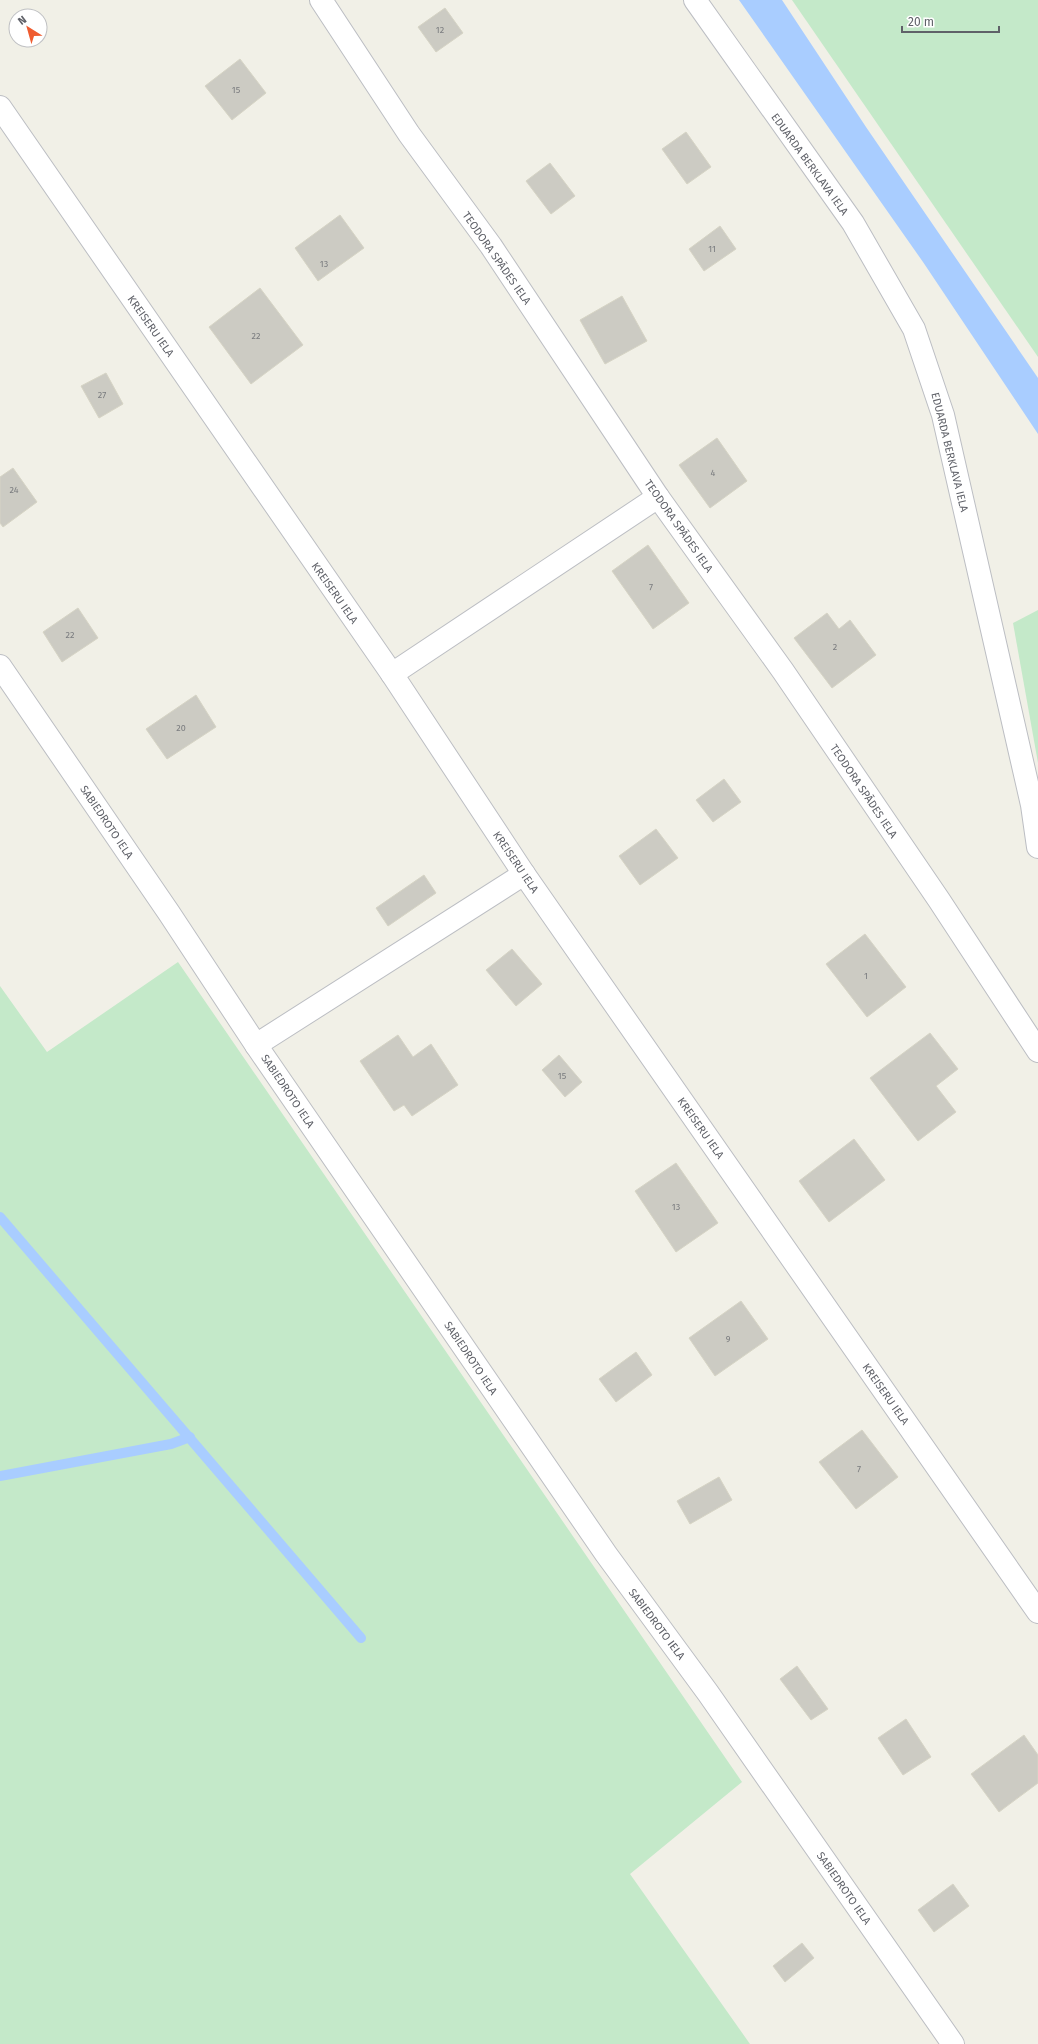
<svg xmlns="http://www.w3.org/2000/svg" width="1038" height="2044" viewBox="0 0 1038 2044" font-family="'Fira Sans',sans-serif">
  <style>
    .green { fill: #c4e9c9 }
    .water { fill: #a9cdff }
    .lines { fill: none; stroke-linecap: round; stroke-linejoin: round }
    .stream { stroke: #a9cdff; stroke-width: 10 }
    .building { fill: #cccbc3; stroke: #d6d4c5 }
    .minor-casing { stroke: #bcbec3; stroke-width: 24 }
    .minor { stroke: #fff; stroke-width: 22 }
    .labels { text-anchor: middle; stroke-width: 3.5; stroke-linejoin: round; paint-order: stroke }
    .number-label { font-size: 9px; fill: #7a7c7f }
    .street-label { font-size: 11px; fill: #5f6168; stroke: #fff }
  </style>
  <rect width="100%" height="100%" fill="#f1f0e7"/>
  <g class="green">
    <polygon points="792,0 1038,0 1038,357"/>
    <polygon points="1038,610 1038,763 1013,623"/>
    <polygon points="178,962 742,1782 630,1874 750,2044 0,2044 0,986 47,1052"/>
  </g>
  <polygon class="water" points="739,0 782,0 866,127 1038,378 1038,434 923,262"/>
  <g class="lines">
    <g class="stream">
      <polyline points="0,1217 361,1638"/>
      <polyline points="0,1476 171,1444 190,1437"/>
    </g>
  </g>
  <g class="building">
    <polygon points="445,8 463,33 436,52 418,27"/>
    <polygon points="240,59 266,93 232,120 205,86"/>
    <polygon points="686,132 711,167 687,184 662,149"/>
    <polygon points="550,163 575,196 551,214 526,181"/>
    <polygon points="340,215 364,248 318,281 295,248"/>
    <polygon points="720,226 736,249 704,271 689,249"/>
    <polygon points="260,288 303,345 251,384 209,327"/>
    <polygon points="622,296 647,341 605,364 580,320"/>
    <polygon points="106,373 123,404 99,418 81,386"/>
    <polygon points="717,438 747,481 710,508 679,465"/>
    <polygon points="13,468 37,502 3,527 0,523 0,477"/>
    <polygon points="648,545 689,603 653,629 612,571"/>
    <polygon points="78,608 98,638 62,662 43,632"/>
    <polygon points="827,613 839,629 850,620 876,655 832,688 794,638"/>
    <polygon points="196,695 216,727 167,759 146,729"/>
    <polygon points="724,779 741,802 713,822 696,800"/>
    <polygon points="656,829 678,858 640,885 619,856"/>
    <polygon points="424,875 436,893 388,926 376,908"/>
    <polygon points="865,934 906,987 867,1017 826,964"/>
    <polygon points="512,949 542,984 516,1006 486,970"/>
    <polygon points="930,1033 958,1069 936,1086 956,1112 918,1141 870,1078"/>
    <polygon points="398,1035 413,1057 431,1044 458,1085 412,1116 404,1105 394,1111 360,1061"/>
    <polygon points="559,1055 582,1082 565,1097 542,1070"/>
    <polygon points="854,1139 885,1180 829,1222 799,1181"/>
    <polygon points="676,1163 718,1223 676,1252 635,1191"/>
    <polygon points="741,1301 768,1339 715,1376 689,1338"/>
    <polygon points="636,1352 652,1375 616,1402 599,1379"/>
    <polygon points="862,1430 898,1477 856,1509 819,1462"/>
    <polygon points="719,1477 732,1500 690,1524 677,1501"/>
    <polygon points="797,1666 828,1709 811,1720 780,1679"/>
    <polygon points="906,1719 931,1757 903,1775 878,1738"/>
    <polygon points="1024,1735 1038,1755 1038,1783 999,1812 971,1774"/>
    <polygon points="953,1884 969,1906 934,1932 918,1910"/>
    <polygon points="802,1943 814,1958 785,1982 773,1966"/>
  </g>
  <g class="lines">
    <defs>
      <g id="minor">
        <polyline points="321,0 409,134 491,246 658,497 783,671 939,900 1038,1051"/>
        <polyline points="695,0 853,223 914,329 943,415 1032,805 1038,847"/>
        <polyline points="0,107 392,674 524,874 1038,1612"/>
        <polyline points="0,666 169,913 256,1045 606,1554 708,1693 953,2044"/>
        <polyline points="392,674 658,497"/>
        <polyline points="256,1045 524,874"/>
      </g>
    </defs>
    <use href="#minor" class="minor-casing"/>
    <use href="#minor" class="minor"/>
  </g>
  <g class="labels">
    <g class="number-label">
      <text x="440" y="33">12</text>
      <text x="236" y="93">15</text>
      <text x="712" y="252">11</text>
      <text x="324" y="267">13</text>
      <text x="256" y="339">22</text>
      <text x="102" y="398">27</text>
      <text x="713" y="476">4</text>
      <text x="14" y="493">24</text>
      <text x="651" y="590">7</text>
      <text x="70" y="638">22</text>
      <text x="835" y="650">2</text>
      <text x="181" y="731">20</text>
      <text x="866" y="979">1</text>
      <text x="562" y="1079">15</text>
      <text x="676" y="1210">13</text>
      <text x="728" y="1342">9</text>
      <text x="859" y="1472">7</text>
    </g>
    <g class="street-label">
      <text transform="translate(810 164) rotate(54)" y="4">EDUARDA BERKLAVA IELA</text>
      <text transform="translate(497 258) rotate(55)" y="4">TEODORA SPĀDES IELA</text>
      <text transform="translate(151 326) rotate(55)" y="4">KREISERU IELA</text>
      <text transform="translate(950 452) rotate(76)" y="4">EDUARDA BERKLAVA IELA</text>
      <text transform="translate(679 526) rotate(55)" y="4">TEODORA SPĀDES IELA</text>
      <text transform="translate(335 593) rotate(55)" y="4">KREISERU IELA</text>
      <text transform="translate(864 791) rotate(56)" y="4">TEODORA SPĀDES IELA</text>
      <text transform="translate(107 822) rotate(56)" y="4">SABIEDROTO IELA</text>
      <text transform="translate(516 862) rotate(56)" y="4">KREISERU IELA</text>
      <text transform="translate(288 1091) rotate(56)" y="4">SABIEDROTO IELA</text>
      <text transform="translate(701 1128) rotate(55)" y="4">KREISERU IELA</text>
      <text transform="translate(471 1358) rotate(56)" y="4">SABIEDROTO IELA</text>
      <text transform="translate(886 1394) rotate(55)" y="4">KREISERU IELA</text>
      <text transform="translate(657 1624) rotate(53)" y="4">SABIEDROTO IELA</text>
      <text transform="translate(844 1888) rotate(55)" y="4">SABIEDROTO IELA</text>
    </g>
  </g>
  <g transform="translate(28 28) rotate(323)"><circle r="19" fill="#ffffff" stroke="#bfc0c3"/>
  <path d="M0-3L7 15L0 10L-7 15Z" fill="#ef5c30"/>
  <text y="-6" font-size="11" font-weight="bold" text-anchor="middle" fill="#5f6168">N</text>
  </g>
  <path d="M902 26v6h97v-6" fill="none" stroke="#5f6168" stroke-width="2"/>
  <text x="908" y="26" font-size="12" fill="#5f6168" stroke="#ffffff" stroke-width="3" paint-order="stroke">20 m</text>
</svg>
